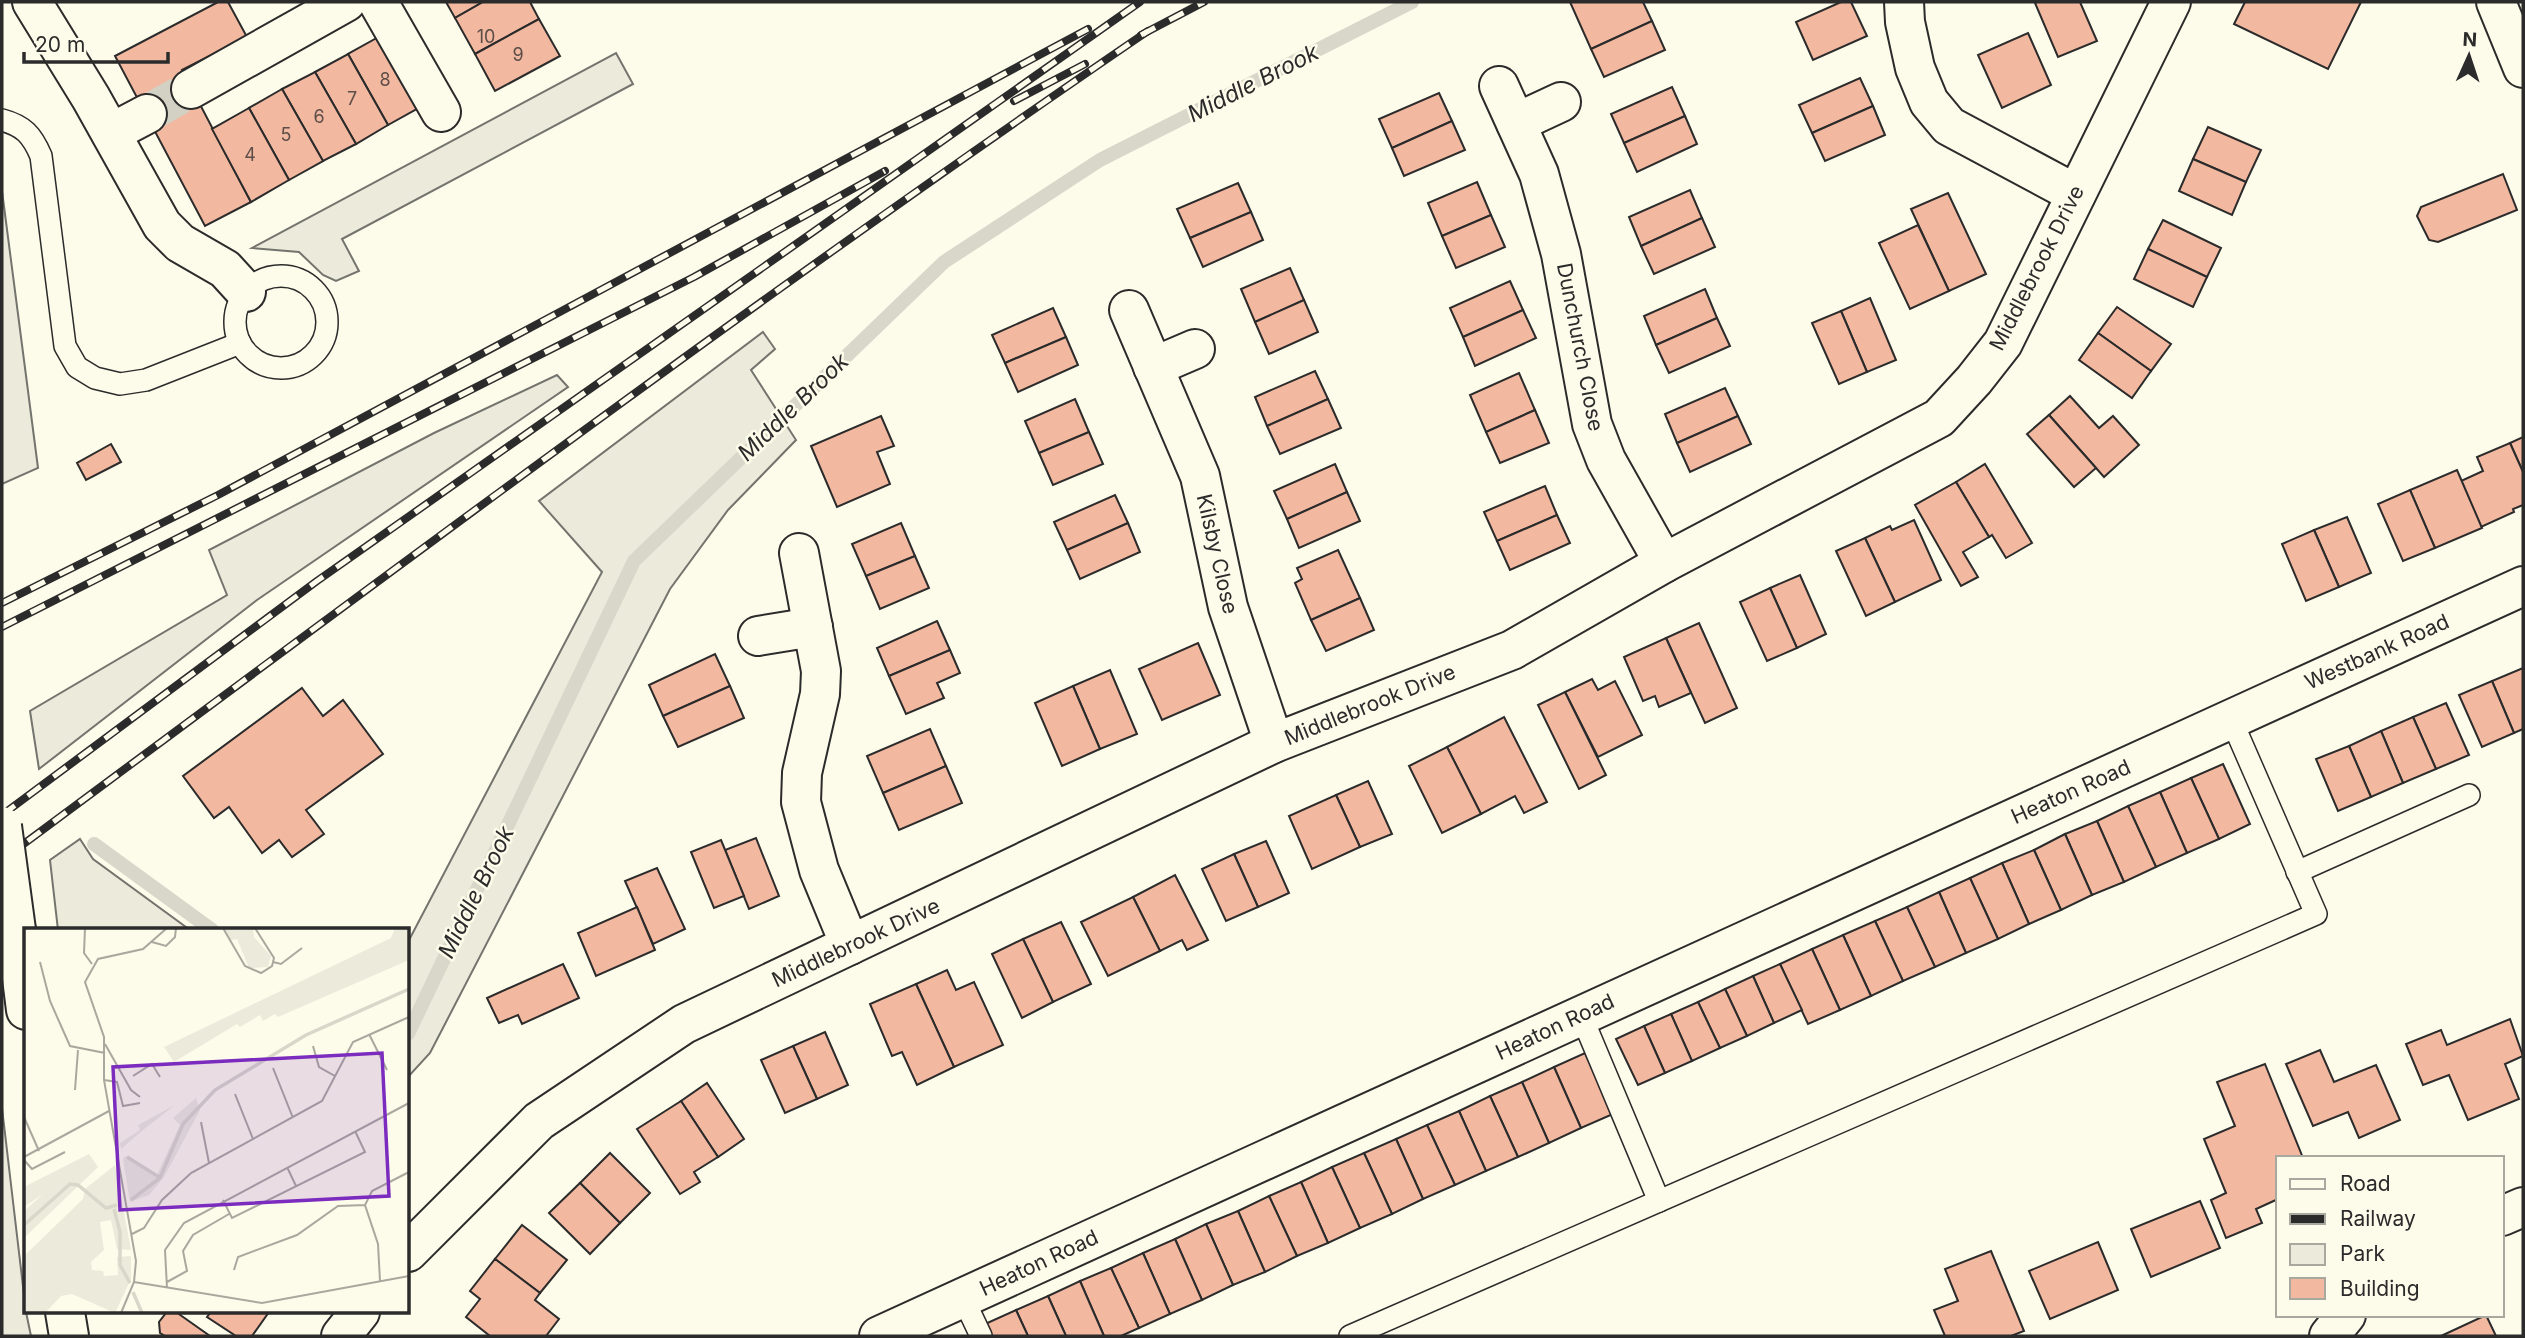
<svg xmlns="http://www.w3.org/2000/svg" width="2525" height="1338" viewBox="0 0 2525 1338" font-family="Inter,sans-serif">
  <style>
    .green { fill: #ecebdb; stroke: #74746e; stroke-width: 2 }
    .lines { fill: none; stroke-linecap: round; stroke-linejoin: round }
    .stream { stroke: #d8d7c9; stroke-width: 14 }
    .building { fill: #f2b8a0; stroke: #2b2b2b; stroke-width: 2 }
    .minor-tunnel { stroke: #d3d1c4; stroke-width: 38; stroke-dasharray: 38 19; stroke-linecap: butt }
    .service-casing { stroke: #2b2b2b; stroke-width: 24 }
    .minor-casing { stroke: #2b2b2b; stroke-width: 42 }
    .tertiary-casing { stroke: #2b2b2b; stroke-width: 42 }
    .service { stroke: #fdfbea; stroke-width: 21 }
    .minor { stroke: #fdfbea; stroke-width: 38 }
    .tertiary { stroke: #fdfbea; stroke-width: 38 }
    .rail-casing { stroke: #2b2b2b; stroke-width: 8 }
    .rail { stroke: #fdfbea; stroke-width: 5; stroke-dasharray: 16; stroke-linecap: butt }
    .tertiary-bridge-casing { stroke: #2b2b2b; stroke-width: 42; stroke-linecap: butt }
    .tertiary-bridge { stroke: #fdfbea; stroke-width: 38 }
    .labels { text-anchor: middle; stroke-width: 5; stroke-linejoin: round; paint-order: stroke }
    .number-label { font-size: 18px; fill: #5d4e48 }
    .street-label { font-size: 21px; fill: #2b2b2b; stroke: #fdfbea }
    .water-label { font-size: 23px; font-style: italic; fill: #2b2b2b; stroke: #fdfbea }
    .inset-river { fill: none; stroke: #d8d7c9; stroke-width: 3.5 }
    .inset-road { fill: none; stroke: #a9a89e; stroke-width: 2 }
    .view { fill: #7b2cbf; fill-opacity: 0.15; stroke: #7b2cbf; stroke-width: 3.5 }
    .inset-edge { fill: none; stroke: #2b2b2b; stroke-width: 3.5 }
  </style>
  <rect width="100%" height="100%" fill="#fdfbea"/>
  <g class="green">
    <polygon points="616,53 633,84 342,239 359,271 336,281 323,275 299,252 252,248"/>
    <polygon points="2,191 38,468 2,484"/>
    <polygon points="763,332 775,349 751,370 796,440 728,510 670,589 430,1053 408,1077 408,942 602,572 539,501"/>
    <polygon points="557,375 568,387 257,600 39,769 30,711 227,595 209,550 434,433"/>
    <polygon points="80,839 93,859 190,930 58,930 50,860"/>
    <polygon points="2,1108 26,1312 31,1336 2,1336"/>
  </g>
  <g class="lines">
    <g class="stream">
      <polyline points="94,844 212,930"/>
      <polyline points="408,1034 634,561 944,262 1100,160 1412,2"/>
    </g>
  </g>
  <g class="building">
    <polygon points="218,2 228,2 247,37 182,70 251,202 205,226 115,56"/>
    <polygon points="446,2 483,2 455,18"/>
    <polygon points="483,2 530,2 539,19 475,54 455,18"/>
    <polygon points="1570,2 1643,2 1652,21 1591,49"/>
    <polygon points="1841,2 1851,2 1867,36 1813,60 1796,22"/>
    <polygon points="2037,2 2080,2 2097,41 2058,57 2035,3"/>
    <polygon points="2245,2 2361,2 2328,69 2234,24"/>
    <polygon points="539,19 560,56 495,91 475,54"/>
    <polygon points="1652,21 1665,50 1604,77 1591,49"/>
    <polygon points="2028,33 2051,85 2002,108 1978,55"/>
    <polygon points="382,35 422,106 388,125 348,54"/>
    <polygon points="348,54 388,125 356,144 315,72"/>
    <polygon points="315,72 356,144 323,161 282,89"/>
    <polygon points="1860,78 1873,106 1812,133 1799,105"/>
    <polygon points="1672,87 1685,116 1624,143 1611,114"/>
    <polygon points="282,89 323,161 289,180 249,108"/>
    <polygon points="1439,93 1452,121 1392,148 1379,119"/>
    <polygon points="1873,106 1885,135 1825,161 1812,133"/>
    <polygon points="249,108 289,180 251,202 212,129"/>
    <polygon points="1685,116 1697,144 1637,172 1624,143"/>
    <polygon points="1452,121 1465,150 1404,176 1392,148"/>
    <polygon points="2208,127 2261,150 2246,182 2193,159"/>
    <polygon points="2193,159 2246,182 2232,215 2179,191"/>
    <polygon points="2503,174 2517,210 2438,242 2429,240 2417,216 2421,207"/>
    <polygon points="1477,182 1491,215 1442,236 1428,203"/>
    <polygon points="1238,183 1251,212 1190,238 1177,209"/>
    <polygon points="1690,190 1702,218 1641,246 1629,217"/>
    <polygon points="1948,193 1986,274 1949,291 1911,209"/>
    <polygon points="1251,212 1263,240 1203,267 1190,238"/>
    <polygon points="1491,215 1505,247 1456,268 1442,236"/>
    <polygon points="1702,218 1715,247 1654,274 1641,246"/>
    <polygon points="2163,220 2221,248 2207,277 2148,249"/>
    <polygon points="1918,225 1949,291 1910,309 1879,243"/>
    <polygon points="2148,249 2207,277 2193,307 2134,279"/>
    <polygon points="1290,268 1304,300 1255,322 1241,289"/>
    <polygon points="1510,281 1523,310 1463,337 1450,308"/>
    <polygon points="1705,289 1717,318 1656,345 1644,316"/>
    <polygon points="1870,298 1896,360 1867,372 1841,311"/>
    <polygon points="1304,300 1318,332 1269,354 1255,322"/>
    <polygon points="2117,307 2171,344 2151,371 2098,333"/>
    <polygon points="1053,308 1066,337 1005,363 992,335"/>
    <polygon points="1523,310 1536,338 1475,366 1463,337"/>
    <polygon points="1841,311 1867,372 1839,384 1812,323"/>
    <polygon points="1717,318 1730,346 1669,373 1656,345"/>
    <polygon points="2098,333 2151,371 2132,398 2079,360"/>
    <polygon points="1066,337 1078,365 1018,392 1005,363"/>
    <polygon points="1315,371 1328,399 1267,426 1255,397"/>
    <polygon points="1519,373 1535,410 1486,432 1470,395"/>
    <polygon points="1725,388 1738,416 1677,443 1665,414"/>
    <polygon points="2070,396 2099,428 2113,416 2139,445 2104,477 2049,415"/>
    <polygon points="1075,399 1089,432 1039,453 1025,421"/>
    <polygon points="1328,399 1341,428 1280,454 1267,426"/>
    <polygon points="1535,410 1549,443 1500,463 1486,432"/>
    <polygon points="2049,415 2096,468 2074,487 2027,434"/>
    <polygon points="881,416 894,446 877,452 890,484 837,507 811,446"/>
    <polygon points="1738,416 1751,444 1690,472 1677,443"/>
    <polygon points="1089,432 1103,464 1053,485 1039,453"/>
    <polygon points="2523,437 2523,472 2510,443"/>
    <polygon points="2510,443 2523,472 2523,505 2513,509 2514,512 2481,527 2461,481 2483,471 2477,457"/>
    <polygon points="111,444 121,462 86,480 77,463"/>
    <polygon points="1335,464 1347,492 1287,519 1274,491"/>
    <polygon points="1985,464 2032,543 2006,558 1992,535 1989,537 1956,482"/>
    <polygon points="2457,470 2482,528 2435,548 2410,490"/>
    <polygon points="1956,482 1989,537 1963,552 1978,577 1961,586 1915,505"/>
    <polygon points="1545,486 1557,515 1497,541 1484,512"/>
    <polygon points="2410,490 2435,548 2403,561 2378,504"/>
    <polygon points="1347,492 1360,521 1299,548 1287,519"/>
    <polygon points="1115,495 1128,523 1067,550 1054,522"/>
    <polygon points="1557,515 1570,543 1510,570 1497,541"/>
    <polygon points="2347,517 2371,573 2339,587 2314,530"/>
    <polygon points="1914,520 1941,580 1895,602 1865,538 1890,526 1892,530"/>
    <polygon points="901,523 915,556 866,576 852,544"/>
    <polygon points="1128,523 1140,552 1080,579 1067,550"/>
    <polygon points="2314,530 2339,587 2306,601 2282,544"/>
    <polygon points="1865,538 1895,602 1866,616 1836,551"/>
    <polygon points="1338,550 1360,598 1311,620 1295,583 1302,579 1297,568"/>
    <polygon points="915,556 929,588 880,609 866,576"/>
    <polygon points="1800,575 1826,634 1797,648 1770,588"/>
    <polygon points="1770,588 1797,648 1767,661 1740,602"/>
    <polygon points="1360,598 1374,630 1326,651 1311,620"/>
    <polygon points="937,621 950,650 889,676 877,648"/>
    <polygon points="1699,623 1737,708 1705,723 1666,638"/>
    <polygon points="1666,638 1691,693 1659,707 1655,696 1643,701 1624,657"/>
    <polygon points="1198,643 1220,695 1162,720 1139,669"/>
    <polygon points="950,650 960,673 937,683 944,698 906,714 889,676"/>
    <polygon points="715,654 730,686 663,716 649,685"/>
    <polygon points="2523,668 2523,729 2514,733 2492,681"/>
    <polygon points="1110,670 1137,734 1100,749 1073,686"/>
    <polygon points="1592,679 1598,690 1615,681 1642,735 1598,757 1565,692"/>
    <polygon points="2492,681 2514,733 2482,747 2459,695"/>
    <polygon points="730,686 744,718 678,747 663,716"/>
    <polygon points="1073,686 1100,749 1062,766 1035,703"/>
    <polygon points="302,688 323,716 343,700 383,754 306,810 324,834 292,857 279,840 262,853 229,807 214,818 183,776"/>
    <polygon points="1565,692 1606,775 1579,789 1538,705"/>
    <polygon points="2446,703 2469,755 2436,769 2413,717"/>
    <polygon points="1504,717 1547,802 1524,813 1515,796 1481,814 1447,747"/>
    <polygon points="2413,717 2436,769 2403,783 2381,731"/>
    <polygon points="930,729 946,766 883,793 867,756"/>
    <polygon points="2381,731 2403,783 2371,797 2349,746"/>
    <polygon points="2349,746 2371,797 2338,811 2316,759"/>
    <polygon points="1447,747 1481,814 1442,833 1409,766"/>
    <polygon points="2223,764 2250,824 2219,839 2191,778"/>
    <polygon points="946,766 962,803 899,830 883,793"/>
    <polygon points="2191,778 2219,839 2187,853 2160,792"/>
    <polygon points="1368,781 1392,834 1360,847 1336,795"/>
    <polygon points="2160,792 2187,853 2156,867 2128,806"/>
    <polygon points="1336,795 1360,847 1312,869 1289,816"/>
    <polygon points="2128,806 2156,867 2124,882 2097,821"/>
    <polygon points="2097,821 2124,882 2092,895 2065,834"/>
    <polygon points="2065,834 2092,895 2061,910 2034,850"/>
    <polygon points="756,838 779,896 749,909 725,850"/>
    <polygon points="721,840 744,896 714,908 691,852"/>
    <polygon points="1266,841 1289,893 1258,907 1234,854"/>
    <polygon points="2034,850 2061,910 2029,924 2002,863"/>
    <polygon points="1234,854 1258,907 1226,921 1202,869"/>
    <polygon points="2002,863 2029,924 1998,939 1970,878"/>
    <polygon points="657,868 685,929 653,944 625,881"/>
    <polygon points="1175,875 1208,940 1187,950 1182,940 1160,951 1133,897"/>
    <polygon points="1970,878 1998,939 1966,953 1939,892"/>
    <polygon points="1939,892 1966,953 1935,967 1907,907"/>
    <polygon points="1133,897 1160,951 1108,976 1081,922"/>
    <polygon points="637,907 655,950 596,976 578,933"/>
    <polygon points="1907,907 1935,967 1903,981 1875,921"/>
    <polygon points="1875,921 1903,981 1871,996 1843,935"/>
    <polygon points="1061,922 1091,984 1053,1002 1023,939"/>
    <polygon points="1843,935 1871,996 1840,1010 1812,949"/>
    <polygon points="1023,939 1053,1002 1022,1018 992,954"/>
    <polygon points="1812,949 1840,1010 1808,1024 1780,964"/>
    <polygon points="563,964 579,998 522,1024 518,1015 499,1023 487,998"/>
    <polygon points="1780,964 1802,1010 1774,1023 1753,976"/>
    <polygon points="947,970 956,990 974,982 1003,1045 954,1067 916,984"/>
    <polygon points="1753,976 1774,1023 1747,1036 1725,989"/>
    <polygon points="916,984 954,1067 917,1085 902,1052 892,1056 870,1004"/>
    <polygon points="1725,989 1747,1036 1720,1048 1698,1002"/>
    <polygon points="1698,1002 1720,1048 1692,1061 1671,1014"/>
    <polygon points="1671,1014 1692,1061 1665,1073 1644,1026"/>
    <polygon points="2510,1019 2523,1056 2505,1064 2519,1099 2468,1120 2449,1075 2423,1085 2406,1044 2441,1030 2447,1045"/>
    <polygon points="1644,1026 1665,1073 1638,1085 1616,1039"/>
    <polygon points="825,1032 848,1085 817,1099 793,1046"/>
    <polygon points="793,1046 817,1099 785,1113 761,1060"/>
    <polygon points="2320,1050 2334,1082 2376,1065 2400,1120 2359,1138 2348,1112 2313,1126 2286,1064"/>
    <polygon points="1585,1053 1613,1114 1581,1128 1554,1067"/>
    <polygon points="2265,1064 2303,1158 2278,1158 2278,1199 2256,1209 2262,1223 2226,1238 2211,1200 2226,1193 2204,1139 2235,1126 2217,1082"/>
    <polygon points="1554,1067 1581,1128 1549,1143 1522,1082"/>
    <polygon points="1522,1082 1549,1143 1518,1157 1490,1096"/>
    <polygon points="707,1083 744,1139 718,1157 681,1101"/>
    <polygon points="1490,1096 1518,1157 1486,1171 1459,1111"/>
    <polygon points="681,1101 718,1157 694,1172 700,1182 680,1194 637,1129"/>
    <polygon points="1459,1111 1486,1171 1455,1185 1427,1125"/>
    <polygon points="1427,1125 1455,1185 1423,1199 1396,1139"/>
    <polygon points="1396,1139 1423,1199 1392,1214 1364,1153"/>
    <polygon points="610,1153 650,1193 620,1223 580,1183"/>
    <polygon points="1364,1153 1392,1214 1360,1228 1332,1167"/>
    <polygon points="1332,1167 1360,1228 1328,1243 1301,1182"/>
    <polygon points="1301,1182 1328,1243 1297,1256 1269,1196"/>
    <polygon points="580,1183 620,1223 590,1254 549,1213"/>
    <polygon points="1269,1196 1297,1256 1265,1272 1238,1211"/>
    <polygon points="2200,1201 2220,1248 2151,1277 2131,1229"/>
    <polygon points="1238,1211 1265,1272 1233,1285 1206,1224"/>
    <polygon points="1206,1224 1233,1285 1202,1300 1175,1239"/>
    <polygon points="522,1225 567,1260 540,1293 495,1259"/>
    <polygon points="1175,1239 1202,1300 1170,1314 1143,1253"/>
    <polygon points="2098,1242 2118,1290 2050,1319 2029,1271"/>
    <polygon points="1991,1251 2024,1331 2011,1336 1945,1336 1934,1310 1958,1301 1945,1269"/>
    <polygon points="1143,1253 1170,1314 1139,1328 1111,1268"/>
    <polygon points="495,1259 540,1293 535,1300 559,1319 546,1336 490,1336 466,1317 480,1299 470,1291"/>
    <polygon points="1111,1268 1139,1328 1121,1336 1104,1336 1080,1281"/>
    <polygon points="1080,1281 1104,1336 1066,1336 1048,1296"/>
    <polygon points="1048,1296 1066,1336 1028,1336 1016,1310"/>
    <polygon points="1016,1310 1028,1336 990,1336 985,1324"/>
    <polygon points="176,1312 210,1336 165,1336 160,1333 159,1322 166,1313"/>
    <polygon points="211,1312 269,1312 252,1336 236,1336 207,1317"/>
    <polygon points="2486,1315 2496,1336 2441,1336"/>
  </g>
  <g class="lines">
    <polyline class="minor-tunnel" points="147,114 191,89"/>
    <defs>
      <g id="service">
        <path d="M2 120C24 126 32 135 41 156L65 346 77 367 95 378 120 384 146 380 240 343"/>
        <circle cx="281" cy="322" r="46"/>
        <polyline points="2297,872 2469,795"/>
        <polyline points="1581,1015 1659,1201"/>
        <polyline points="963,1298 981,1336"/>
        <polyline points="1350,1336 2316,914 2231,719"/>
      </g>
      <g id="minor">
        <polyline points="32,2 91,98 162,225 180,243 225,269 246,292"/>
        <polyline points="378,2 441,112"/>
        <polyline points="1904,2 1905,22 1915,68 1929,102 1949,126 2076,194"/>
        <polyline points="2496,2 2523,68"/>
        <polyline points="1499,86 1539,174 1561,254 1592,424 1606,460 1664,563"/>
        <polyline points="191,89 346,2"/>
        <polyline points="1516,123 1561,102"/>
        <polyline points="111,133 147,114"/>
        <polyline points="1129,310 1200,476 1228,607 1274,743"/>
        <polyline points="1153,367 1195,349"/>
        <polyline points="799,553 821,671 820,694 802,773 801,802 819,870 850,945"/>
        <polyline points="758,636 813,627"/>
        <polyline points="2502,1216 2523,1207"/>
        <polyline points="408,1252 539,1121 684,1024 1274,743 1512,650 1664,563 1939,418 1974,380 2003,343 2171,2"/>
        <polyline points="341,1336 360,1312"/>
        <polyline points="879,1336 2523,586"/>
        <polyline points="2329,1336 2346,1315"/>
      </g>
      <g id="tertiary">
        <polyline points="16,930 26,1010"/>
        <polyline points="65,1312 69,1336"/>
      </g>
    </defs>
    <use href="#service" class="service-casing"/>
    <use href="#minor" class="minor-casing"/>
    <use href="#tertiary" class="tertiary-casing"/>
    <use href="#service" class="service"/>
    <use href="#minor" class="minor"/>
    <use href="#tertiary" class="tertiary"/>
    <defs>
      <g id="rail">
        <polyline points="1141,35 1204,2"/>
        <polyline points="1014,101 1085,64"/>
        <polyline points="2,603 218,495 1088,29"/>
        <polyline points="2,627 694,277 885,171"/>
        <polyline points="2,815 317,581 1140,2"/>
        <path d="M2 860C381 579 759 296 1148 31"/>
      </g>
    </defs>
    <use href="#rail" class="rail-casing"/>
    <use href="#rail" class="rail"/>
    <defs>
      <polyline id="tertiary-bridge" points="2,826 16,930"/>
    </defs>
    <use href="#tertiary-bridge" class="tertiary-bridge-casing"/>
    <use href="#tertiary-bridge" class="tertiary-bridge"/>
  </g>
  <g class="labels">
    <g class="number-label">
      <text x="486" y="43">10</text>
      <text x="518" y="61">9</text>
      <text x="385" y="86">8</text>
      <text x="352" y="105">7</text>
      <text x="319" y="123">6</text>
      <text x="286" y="141">5</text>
      <text x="250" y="161">4</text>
    </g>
    <g class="street-label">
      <text transform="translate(2037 268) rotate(-63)" y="7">Middlebrook Drive</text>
      <text transform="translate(1580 347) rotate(79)" y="7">Dunchurch Close</text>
      <text transform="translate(1217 554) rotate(77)" y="7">Kilsby Close</text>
      <text transform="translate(2377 652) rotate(-24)" y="7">Westbank Road</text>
      <text transform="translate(1370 705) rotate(-22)" y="7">Middlebrook Drive</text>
      <text transform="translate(2071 792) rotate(-24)" y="7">Heaton Road</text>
      <text transform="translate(856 943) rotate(-25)" y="7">Middlebrook Drive</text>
      <text transform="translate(1555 1027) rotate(-25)" y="7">Heaton Road</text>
      <text transform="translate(1039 1263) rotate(-25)" y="7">Heaton Road</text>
    </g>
    <g class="water-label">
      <text transform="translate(1253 83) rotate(-27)" y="8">Middle Brook</text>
      <text transform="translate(793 407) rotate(-44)" y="8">Middle Brook</text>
      <text transform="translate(476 892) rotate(-64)" y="8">Middle Brook</text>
    </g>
  </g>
  <g transform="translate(24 928)">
    <rect width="385" height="385" fill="#fdfbea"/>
    <path d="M200 0H229L230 9 247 28 244 39 225 40 213 11 207 12ZM371 0H385V32L254 89 251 86 239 93 236 87 216 99 213 96 150 134 140 119 367 10ZM172 170 176 182 140 249 125 267 106 274 99 231 102 228 132 249 156 197 149 190ZM151 177 119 202 97 221 96 215 116 202 114 197ZM65 226 74 239 0 310V283L19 266 0 279V259ZM91 237 107 322 93 321 87 292 76 294 80 322 67 334 68 342 79 343 80 348 94 347 93 329 107 328V351L91 385 48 366 37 368 21 385H1L0 328 59 271 61 261Z" fill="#ecebdb"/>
    <path class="inset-river" d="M103 229 135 249M107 272 136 250 159 196 191 162 282 107 385 61M90 281 96 304V337L106 355M0 297 46 256 54 257 82 280 93 277M109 364 118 385"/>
    <path class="inset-road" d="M61 0 60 25 68 36M199 0 221 38 237 45 248 38 250 30 231 0M128 14 142 18 151 9 152 0M16 34 26 73 46 118 81 125M249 34 257 36 278 20M345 106 363 142M81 116 107 162 116 169M289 118 295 139 311 148M249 140 269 190M109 148 128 136 136 149M80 152 93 154 99 178 116 175M51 162 54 122M211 166 229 211M0 189 15 223M177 194 185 235M0 229 85 183M0 232 8 241 41 224M263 239 272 258M199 272 208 290 341 224 331 203M108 306 120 300 138 272 167 245 298 173 329 114 385 89M210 342 214 329 273 307 314 278 341 277M356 353 354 316 341 277 348 263 385 244M110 354 238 375 385 348M143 354 163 343 159 323 169 307 205 286M143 360 141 322 160 295 385 175M97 385 110 354 112 333 80 152V109L61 54 74 31 119 21 143 0"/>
    <path class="view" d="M358 125 365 268 96 282 89 139Z"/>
    <rect width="385" height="385" class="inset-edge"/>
  </g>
  <rect width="2525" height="1338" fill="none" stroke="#2b2b2b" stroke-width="7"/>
  <rect x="2276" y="1156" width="228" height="161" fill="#fdfbea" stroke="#a9a89e" stroke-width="2"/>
  <rect x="2290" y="1179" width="35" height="10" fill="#fdfbea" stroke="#a9a89e" stroke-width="2"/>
  <text x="2340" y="1191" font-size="21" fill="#2b2b2b">Road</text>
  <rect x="2290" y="1214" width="35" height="10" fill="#2b2b2b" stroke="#a9a89e" stroke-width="2"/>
  <text x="2340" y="1226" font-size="21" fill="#2b2b2b">Railway</text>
  <rect x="2290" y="1244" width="35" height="21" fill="#ecebdb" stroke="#a9a89e" stroke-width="2"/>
  <text x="2340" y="1261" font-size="21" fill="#2b2b2b">Park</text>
  <rect x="2290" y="1278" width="35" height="21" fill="#f2b8a0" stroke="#a9a89e" stroke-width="2"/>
  <text x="2340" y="1296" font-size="21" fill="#2b2b2b">Building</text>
  <g transform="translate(2469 56) rotate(3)" stroke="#fdfbea" stroke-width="5" paint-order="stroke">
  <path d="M0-5L12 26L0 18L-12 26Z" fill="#2b2b2b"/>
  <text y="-10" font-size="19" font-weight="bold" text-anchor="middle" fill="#2b2b2b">N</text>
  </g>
  <path d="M24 52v10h144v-10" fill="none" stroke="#2b2b2b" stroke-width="3.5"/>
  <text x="35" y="52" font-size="21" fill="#2b2b2b" stroke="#fdfbea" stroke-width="5" paint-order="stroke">20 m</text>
</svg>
